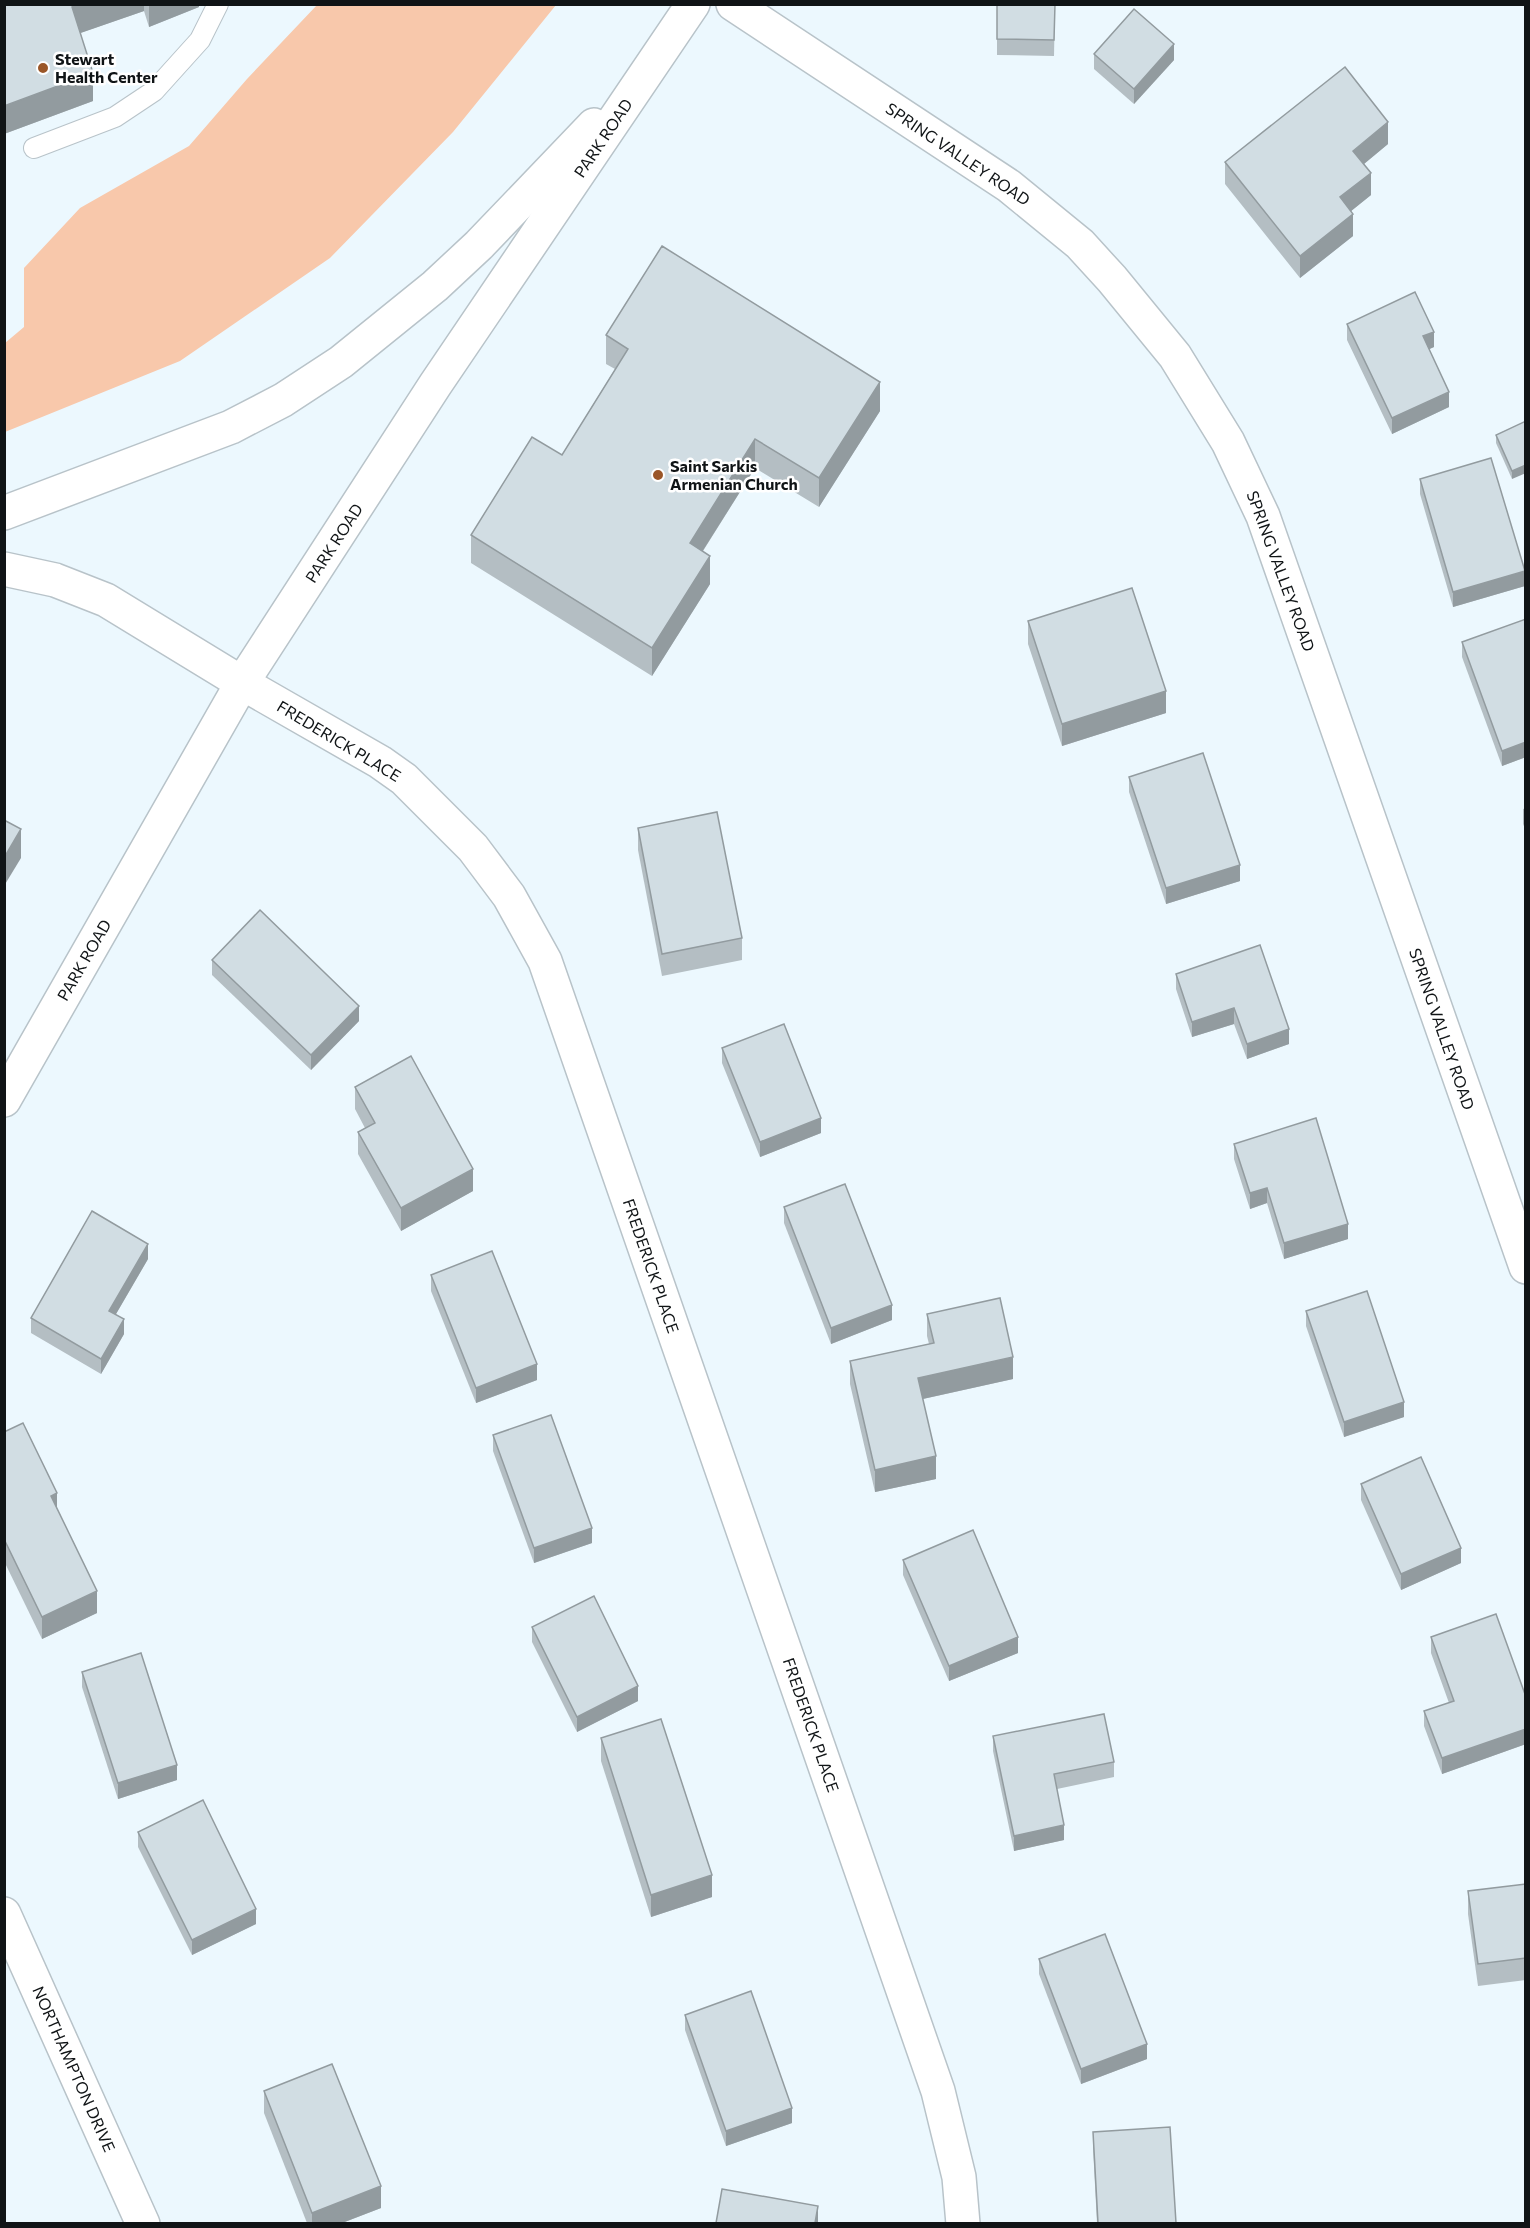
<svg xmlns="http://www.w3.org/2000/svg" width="1530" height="2228" viewBox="0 0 1530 2228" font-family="Commissioner,sans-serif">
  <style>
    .green { fill: #f8c8ab }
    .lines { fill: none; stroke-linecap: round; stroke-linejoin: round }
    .service-casing { stroke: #b8c3c9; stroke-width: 22 }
    .minor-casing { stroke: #b8c3c9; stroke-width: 36 }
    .tertiary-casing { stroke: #b8c3c9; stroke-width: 36 }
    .secondary-casing { stroke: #b8c3c9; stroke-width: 36 }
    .service { stroke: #fff; stroke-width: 20 }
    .minor { stroke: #fff; stroke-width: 33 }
    .tertiary { stroke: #fff; stroke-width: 33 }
    .secondary { stroke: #fff; stroke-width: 33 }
    .wall { fill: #b4bec3 }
    .shaded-wall { fill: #929b9f }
    .building { fill: #d1dde3; stroke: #929b9f; stroke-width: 1.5 }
    .poi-dot { fill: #9a5628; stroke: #fff; stroke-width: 2 }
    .labels { text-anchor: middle; stroke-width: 5; stroke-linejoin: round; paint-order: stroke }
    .poi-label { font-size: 16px; font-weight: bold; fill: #101416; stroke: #fff; text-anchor: start }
    .street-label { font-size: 16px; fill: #101416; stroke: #fff }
  </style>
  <rect width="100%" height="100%" fill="#ecf8fe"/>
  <polygon class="green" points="317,5 556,5 453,132 330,258 180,361 5,432 5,343 24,327 24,268 80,208 189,146 247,79"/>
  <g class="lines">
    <defs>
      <polyline id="service" points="34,148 115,117 154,91 200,40 218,4"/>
      <g id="minor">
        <polyline points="733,4 1009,186 1080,244 1112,279 1175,356 1228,442 1263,516 1526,1267"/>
        <polyline points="242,683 380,762 404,779 473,848 509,896 545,961 938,2091 959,2177 963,2224"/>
        <polyline points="4,1914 143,2224"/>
      </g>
      <polyline id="tertiary" points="4,569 55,580 106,600 242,683"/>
      <g id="secondary">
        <polyline points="4,513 231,427 283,400 341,362 435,286 479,245 594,125"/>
        <polyline points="4,1100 242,683 435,385 693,4"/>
      </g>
    </defs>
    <use href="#service" class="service-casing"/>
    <use href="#minor" class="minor-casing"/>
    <use href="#tertiary" class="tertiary-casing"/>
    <use href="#secondary" class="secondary-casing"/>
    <use href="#service" class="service"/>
    <use href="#minor" class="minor"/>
    <use href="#tertiary" class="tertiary"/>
    <use href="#secondary" class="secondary"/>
  </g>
  <g class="wall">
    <polygon points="4,4 199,4 199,7 149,27 144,11 80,33 93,101 4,134"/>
    <polygon points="997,4 1055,4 1054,56 997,55"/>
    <polygon points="1094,54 1174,60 1134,104 1094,69"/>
    <polygon points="1388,144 1364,164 1371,195 1351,211 1353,236 1300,278 1225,184 1225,162"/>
    <polygon points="1347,324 1434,347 1429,349 1449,407 1392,434 1347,340"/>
    <polygon points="606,335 880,411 819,507 755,468 703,551 710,584 652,676 471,563 471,535 562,455 615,369 606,364"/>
    <polygon points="1526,421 1512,479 1496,443 1496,435"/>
    <polygon points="1420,479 1525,586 1453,607 1420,494"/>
    <polygon points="1526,619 1526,757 1502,766 1462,657 1462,642"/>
    <polygon points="1028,621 1166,713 1062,746 1028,644"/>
    <polygon points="1129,777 1240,881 1166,904 1129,792"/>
    <polygon points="1526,808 1526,831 1523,824 1523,809"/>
    <polygon points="638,828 742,938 742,960 662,976 638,850"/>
    <polygon points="1260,945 1289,1044 1247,1059 1234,1024 1192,1037 1176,989 1176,974"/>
    <polygon points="212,960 359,1021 311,1070 212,975"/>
    <polygon points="722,1048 821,1133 760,1157 722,1063"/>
    <polygon points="355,1087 473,1191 401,1231 358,1154 358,1132 365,1128 355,1109"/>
    <polygon points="1234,1144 1348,1239 1284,1259 1267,1203 1250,1209 1234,1159"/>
    <polygon points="784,1207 892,1320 831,1344 784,1223"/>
    <polygon points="148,1259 116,1314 124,1334 101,1374 31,1333 31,1318"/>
    <polygon points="431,1275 537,1380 476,1403 431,1291"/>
    <polygon points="1306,1311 1404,1417 1344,1437 1306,1326"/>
    <polygon points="927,1314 1013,1379 923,1399 936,1479 875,1492 850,1384 850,1361 929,1344 927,1336"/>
    <polygon points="4,1432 57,1509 97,1613 42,1639 4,1561"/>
    <polygon points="493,1435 592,1543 534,1563 493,1451"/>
    <polygon points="1361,1484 1461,1563 1401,1590 1361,1500"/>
    <polygon points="903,1560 1018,1653 949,1681 903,1575"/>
    <polygon points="532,1627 638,1701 577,1732 532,1642"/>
    <polygon points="1431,1637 1526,1697 1526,1744 1442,1774 1424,1726 1424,1711 1449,1703 1431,1653"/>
    <polygon points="82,1672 177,1780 118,1799 82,1687"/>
    <polygon points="993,1736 1114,1762 1114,1777 1057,1789 1064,1840 1014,1851 993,1751"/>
    <polygon points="601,1738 712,1897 651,1917 601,1761"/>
    <polygon points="138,1832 256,1924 192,1955 138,1847"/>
    <polygon points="1526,1884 1526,1980 1478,1986 1468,1914 1468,1891"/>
    <polygon points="1039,1959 1147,2059 1081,2084 1039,1974"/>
    <polygon points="685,2015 792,2123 726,2146 685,2030"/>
    <polygon points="264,2091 381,2208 342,2223 307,2223 264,2113"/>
    <polygon points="1093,2132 1176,2223 1097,2223 1093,2147"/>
  </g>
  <g class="shaded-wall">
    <polygon points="79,4 144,4 144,11 72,36 72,7"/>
    <polygon points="149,4 199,4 199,7 149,27"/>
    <polygon points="1174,44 1174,60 1134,104 1134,89"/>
    <polygon points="93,73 93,101 4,134 4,106"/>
    <polygon points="1388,122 1388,144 1353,173 1353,151"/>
    <polygon points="1371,173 1371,195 1340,220 1340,197"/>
    <polygon points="1353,214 1353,236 1300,278 1300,256"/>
    <polygon points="1434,332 1434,347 1423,352 1423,336"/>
    <polygon points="880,382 880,411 819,507 819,478"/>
    <polygon points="1449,392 1449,407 1392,434 1392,418"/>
    <polygon points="755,439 755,468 690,571 690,543"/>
    <polygon points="1526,465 1526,473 1512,479 1512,471"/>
    <polygon points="710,556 710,584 652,676 652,648"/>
    <polygon points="1525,571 1525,586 1453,607 1453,592"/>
    <polygon points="1166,691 1166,713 1062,746 1062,724"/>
    <polygon points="1526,742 1526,757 1502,766 1502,751"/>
    <polygon points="21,829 21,858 4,886 4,858"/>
    <polygon points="1240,865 1240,881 1166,904 1166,888"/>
    <polygon points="359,1006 359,1021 311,1070 311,1055"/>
    <polygon points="1234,1008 1234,1024 1192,1037 1192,1022"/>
    <polygon points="1289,1029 1289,1044 1247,1059 1247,1044"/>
    <polygon points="821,1118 821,1133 760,1157 760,1142"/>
    <polygon points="473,1169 473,1191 401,1231 401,1208"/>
    <polygon points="1267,1188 1267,1203 1250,1209 1250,1193"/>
    <polygon points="1348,1224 1348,1239 1284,1259 1284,1243"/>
    <polygon points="148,1244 148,1259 109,1326 109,1311"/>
    <polygon points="892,1305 892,1320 831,1344 831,1328"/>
    <polygon points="124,1319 124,1334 101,1374 101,1359"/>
    <polygon points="1013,1357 1013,1379 918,1400 918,1378"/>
    <polygon points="537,1364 537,1380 476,1403 476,1388"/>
    <polygon points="1404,1402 1404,1417 1344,1437 1344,1422"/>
    <polygon points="936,1456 936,1479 875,1492 875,1470"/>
    <polygon points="57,1493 57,1516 51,1496"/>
    <polygon points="592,1528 592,1543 534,1563 534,1548"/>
    <polygon points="1461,1548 1461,1563 1401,1590 1401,1574"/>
    <polygon points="97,1591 97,1613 42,1639 42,1617"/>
    <polygon points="1018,1637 1018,1653 949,1681 949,1666"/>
    <polygon points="638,1686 638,1701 577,1732 577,1717"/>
    <polygon points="1526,1729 1526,1744 1442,1774 1442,1758"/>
    <polygon points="177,1765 177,1780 118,1799 118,1783"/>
    <polygon points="1064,1825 1064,1840 1014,1851 1014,1836"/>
    <polygon points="712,1875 712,1897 651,1917 651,1895"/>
    <polygon points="256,1909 256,1924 192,1955 192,1940"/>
    <polygon points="1147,2044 1147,2059 1081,2084 1081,2069"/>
    <polygon points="792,2108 792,2123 726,2146 726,2131"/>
    <polygon points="381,2186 381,2208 342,2223 312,2223 312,2213"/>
    <polygon points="818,2206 818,2223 815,2223"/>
  </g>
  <g class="building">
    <polygon points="4,4 79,4 72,7 93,73 4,106"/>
    <polygon points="997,4 1055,4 1054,40 997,39"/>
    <polygon points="1134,9 1174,44 1134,89 1094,54"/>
    <polygon points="1345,67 1388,122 1353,151 1371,173 1340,197 1353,214 1300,256 1225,162"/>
    <polygon points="662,246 880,382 819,478 755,439 690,543 710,556 652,648 471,535 532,437 562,455 628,349 606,335"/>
    <polygon points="1415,292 1434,332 1423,336 1449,392 1392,418 1347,324"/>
    <polygon points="1526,421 1526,465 1512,471 1496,435"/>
    <polygon points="1491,458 1525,571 1453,592 1420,479"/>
    <polygon points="1132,588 1166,691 1062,724 1028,621"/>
    <polygon points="1526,619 1526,742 1502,751 1462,642"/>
    <polygon points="1203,753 1240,865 1166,888 1129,777"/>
    <polygon points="717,812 742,938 662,954 638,828"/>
    <polygon points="4,820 21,829 4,858"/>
    <polygon points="260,910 359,1006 311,1055 212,960"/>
    <polygon points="1260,945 1289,1029 1247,1044 1234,1008 1192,1022 1176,974"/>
    <polygon points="784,1024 821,1118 760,1142 722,1048"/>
    <polygon points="411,1056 473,1169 401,1208 358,1132 375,1123 355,1087"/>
    <polygon points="1316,1118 1348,1224 1284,1243 1267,1188 1250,1193 1234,1144"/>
    <polygon points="845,1184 892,1305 831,1328 784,1207"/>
    <polygon points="92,1211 148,1244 109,1311 124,1319 101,1359 31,1318"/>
    <polygon points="492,1251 537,1364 476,1388 431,1275"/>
    <polygon points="1367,1291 1404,1402 1344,1422 1306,1311"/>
    <polygon points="1000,1298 1013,1357 918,1378 936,1456 875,1470 850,1361 934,1343 927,1314"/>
    <polygon points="551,1415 592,1528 534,1548 493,1435"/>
    <polygon points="23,1423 57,1493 51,1496 97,1591 42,1617 4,1539 4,1432"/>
    <polygon points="1421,1457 1461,1548 1401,1574 1361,1484"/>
    <polygon points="973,1530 1018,1637 949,1666 903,1560"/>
    <polygon points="594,1596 638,1686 577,1717 532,1627"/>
    <polygon points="1496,1614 1526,1697 1526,1729 1442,1758 1424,1711 1454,1701 1431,1637"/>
    <polygon points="141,1653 177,1765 118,1783 82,1672"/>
    <polygon points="1104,1714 1114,1762 1054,1774 1064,1825 1014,1836 993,1736"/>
    <polygon points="661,1719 712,1875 651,1895 601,1738"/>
    <polygon points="203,1800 256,1909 192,1940 138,1832"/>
    <polygon points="1526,1884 1526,1958 1478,1964 1468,1891"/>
    <polygon points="1105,1934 1147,2044 1081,2069 1039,1959"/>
    <polygon points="751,1991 792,2108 726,2131 685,2015"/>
    <polygon points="332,2064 381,2186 312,2213 264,2091"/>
    <polygon points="1170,2127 1176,2223 1098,2223 1093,2132"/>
    <polygon points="722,2189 818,2206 815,2223 716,2223"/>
  </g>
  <g class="poi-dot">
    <circle cx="43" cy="68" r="6"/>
    <circle cx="658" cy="475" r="6"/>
  </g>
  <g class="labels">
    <g class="poi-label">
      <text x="55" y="65">Stewart<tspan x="55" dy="18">Health Center</tspan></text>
      <text x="670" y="472">Saint Sarkis<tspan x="670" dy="18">Armenian Church</tspan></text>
    </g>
    <g class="street-label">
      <text transform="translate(603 138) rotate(-56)" y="6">PARK ROAD</text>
      <text transform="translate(958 154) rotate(34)" y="6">SPRING VALLEY ROAD</text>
      <text transform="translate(334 543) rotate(-57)" y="6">PARK ROAD</text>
      <text transform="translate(1281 571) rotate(70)" y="6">SPRING VALLEY ROAD</text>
      <text transform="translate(339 741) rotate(31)" y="6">FREDERICK PLACE</text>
      <text transform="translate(84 960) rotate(-60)" y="6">PARK ROAD</text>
      <text transform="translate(1442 1029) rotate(71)" y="6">SPRING VALLEY ROAD</text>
      <text transform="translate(651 1266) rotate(71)" y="6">FREDERICK PLACE</text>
      <text transform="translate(811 1725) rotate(71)" y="6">FREDERICK PLACE</text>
      <text transform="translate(74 2069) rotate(66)" y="6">NORTHAMPTON DRIVE</text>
    </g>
  </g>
  <rect width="1530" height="2228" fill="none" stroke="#101416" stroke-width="12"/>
</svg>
